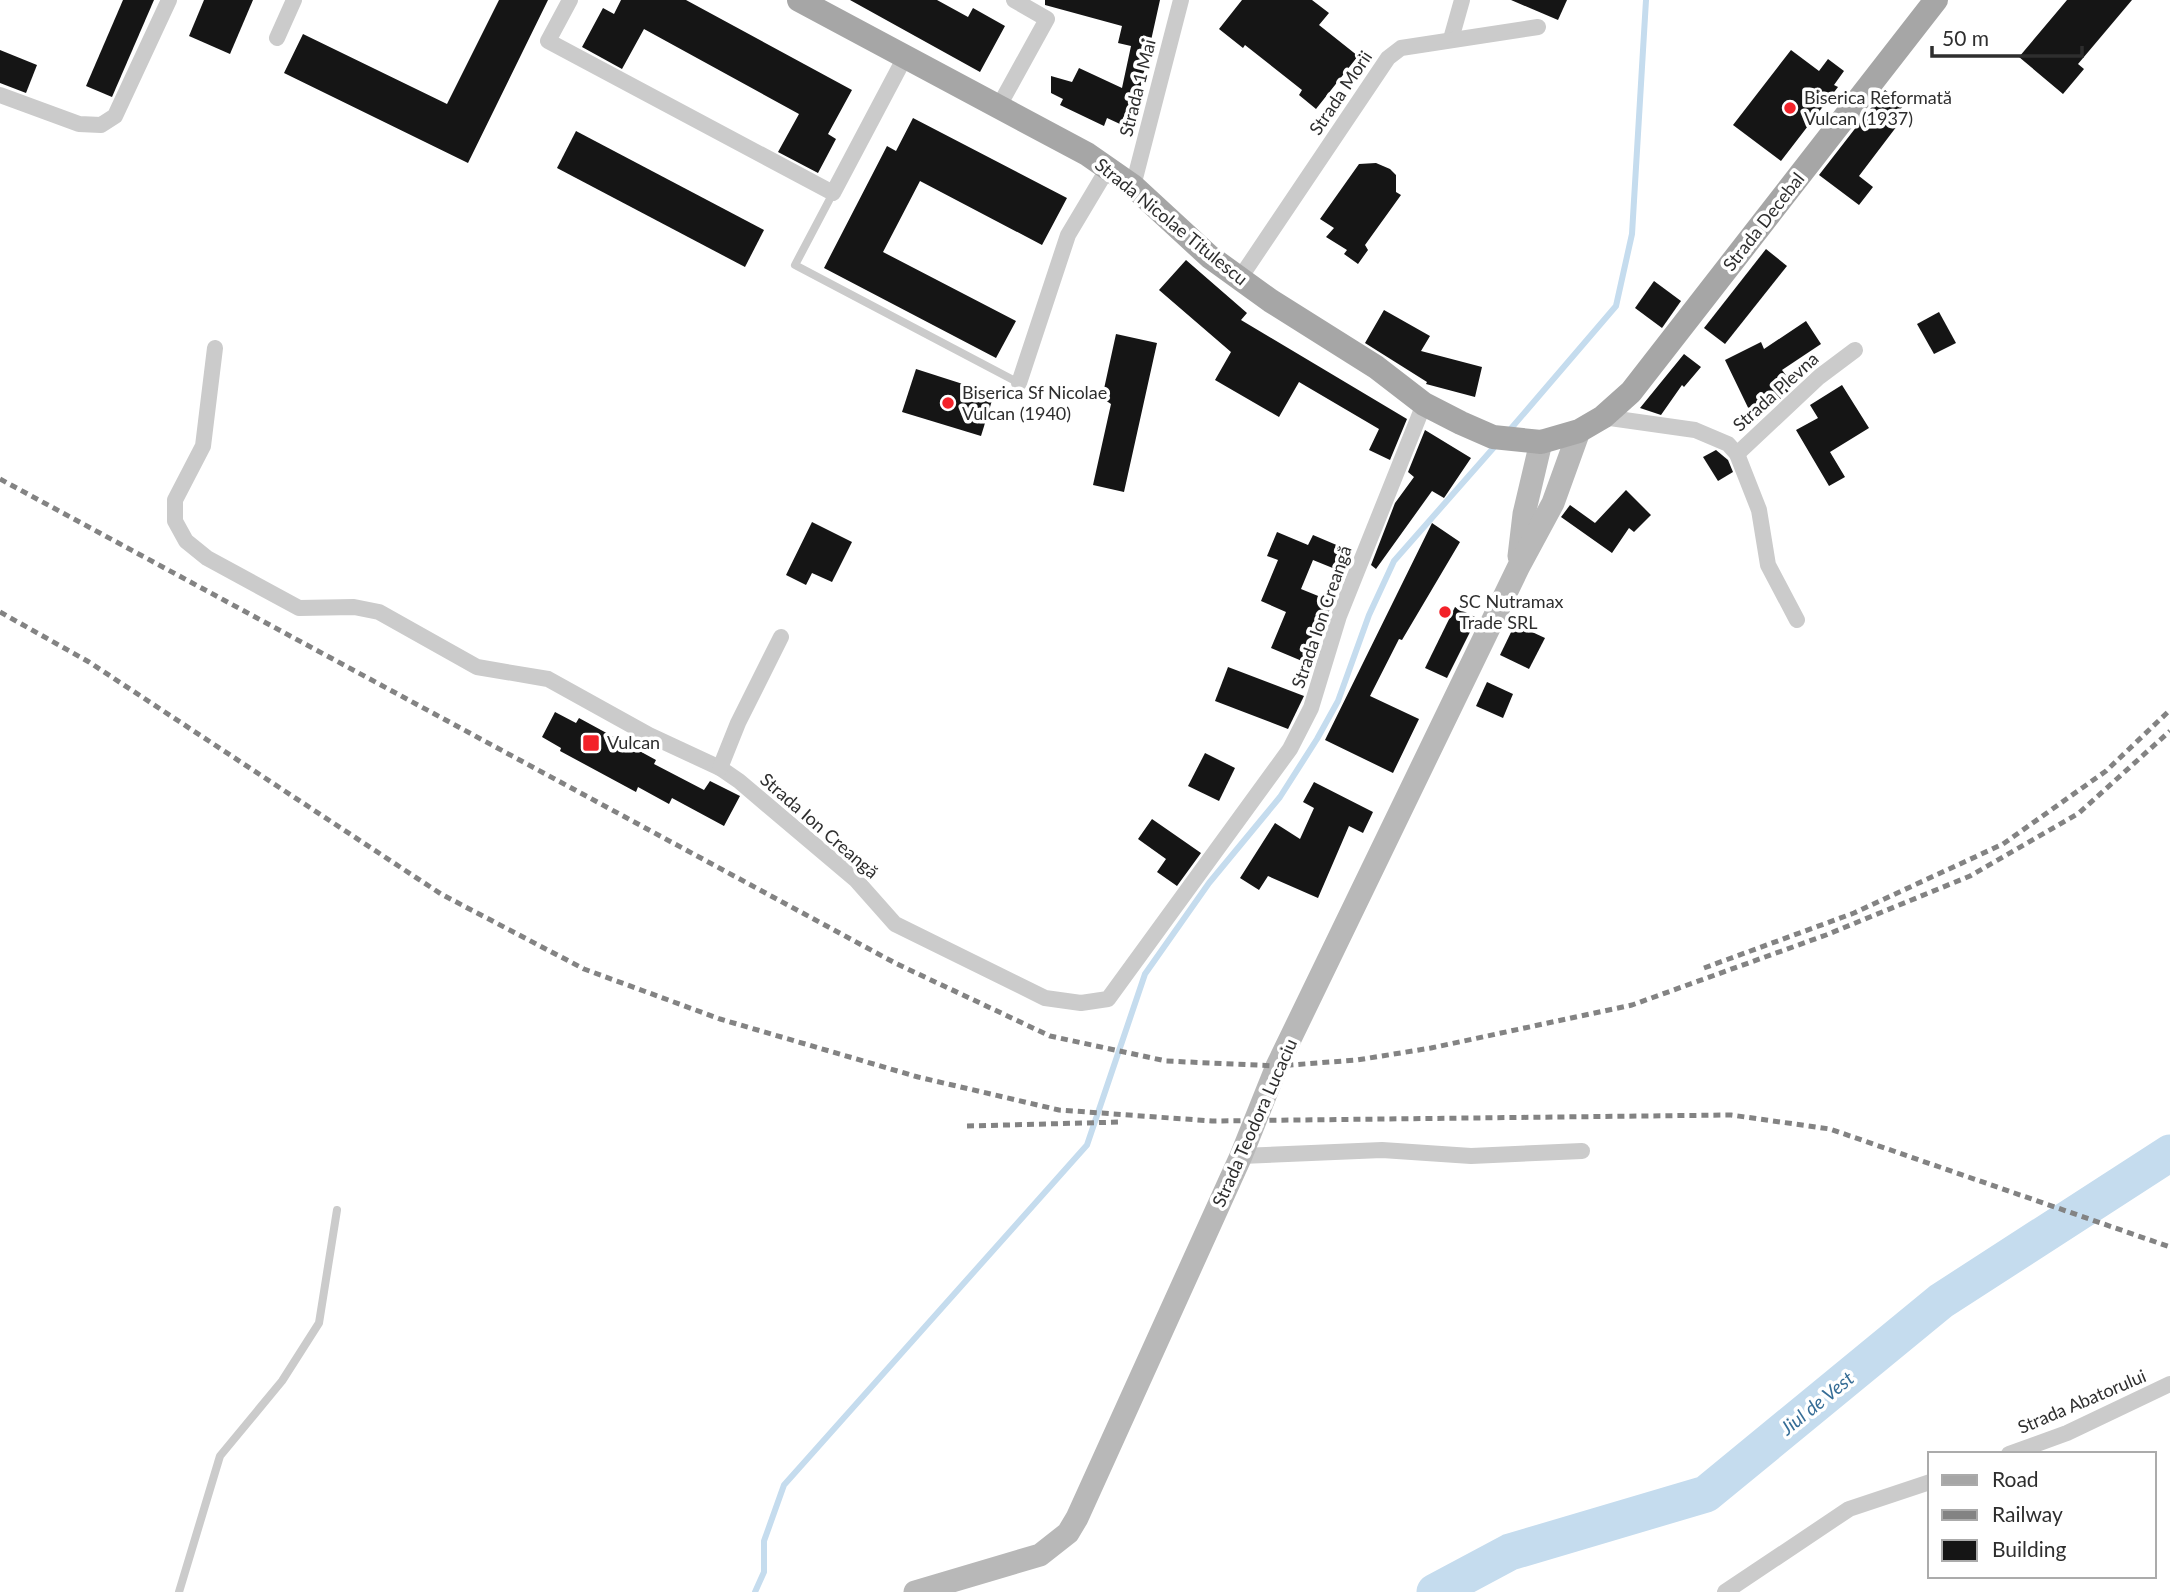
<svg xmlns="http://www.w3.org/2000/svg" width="2170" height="1592" viewBox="0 0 2170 1592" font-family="Lato,sans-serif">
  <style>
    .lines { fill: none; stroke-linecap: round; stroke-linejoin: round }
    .stream { stroke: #c5dcee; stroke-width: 6 }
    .river { stroke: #c5dcee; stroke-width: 37 }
    .building { fill: #151515 }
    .service { stroke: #cbcbcb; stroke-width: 8 }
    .minor { stroke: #cbcbcb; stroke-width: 16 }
    .secondary { stroke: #b8b8b8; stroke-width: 23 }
    .primary { stroke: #a6a6a6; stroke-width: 24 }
    .rail { stroke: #838383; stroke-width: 5; stroke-dasharray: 7 5; stroke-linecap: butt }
    .poi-dot { fill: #f32229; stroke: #fff; stroke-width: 2.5 }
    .labels { text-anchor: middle; stroke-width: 7; stroke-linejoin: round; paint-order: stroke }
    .street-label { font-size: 18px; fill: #2e2e2e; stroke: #fff }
    .poi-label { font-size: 18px; fill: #2e2e2e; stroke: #fff; text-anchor: start }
    .water-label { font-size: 19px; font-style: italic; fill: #366d96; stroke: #fff }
  </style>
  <rect width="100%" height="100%" fill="#fff"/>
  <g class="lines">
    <g class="stream">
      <polyline points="1508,432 1616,306 1632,234 1646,0"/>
      <polyline points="755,1592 764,1572 764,1541 784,1485 1087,1145 1145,974 1209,883 1280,797 1317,739 1338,701 1369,615 1394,561 1496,445"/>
    </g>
    <polyline class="river" points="1435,1592 1510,1552 1706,1494 1941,1301 2170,1153"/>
  </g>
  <g class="building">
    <polygon points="123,0 154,0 112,97 86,86"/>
    <polygon points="204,0 253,0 230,54 189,36"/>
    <polygon points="499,0 548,0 468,163 284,73 303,34 447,104"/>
    <polygon points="621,0 686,0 852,90 828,134 836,139 818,173 778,152 799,114 644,29 622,69 582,47 603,8 614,14"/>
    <polygon points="850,0 937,0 968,17 973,8 1005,26 980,72"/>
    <polygon points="1045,0 1160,0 1140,90 1137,90 1120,124 1107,118 1104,126 1060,105 1063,99 1051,93 1051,76 1072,82 1079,68 1122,88 1131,46 1118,43 1122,26 1045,5"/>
    <polygon points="1242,0 1312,0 1329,13 1319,25 1358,56 1316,109 1299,95 1302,90 1245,45 1243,48 1219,29"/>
    <polygon points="1511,0 1567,0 1558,20"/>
    <polygon points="2067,0 2132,0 2078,64 2084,69 2063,94 2019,57"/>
    <polygon points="0,50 37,65 26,93 0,83"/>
    <polygon points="1791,50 1819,71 1828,59 1844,71 1834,85 1838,87 1781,161 1733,125"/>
    <polygon points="1885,90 1904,105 1894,117 1900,122 1859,176 1873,187 1859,205 1819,175"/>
    <polygon points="913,118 1067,198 1042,245 920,181 883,252 1016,321 996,358 824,268 887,146 896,151"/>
    <polygon points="576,131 764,230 745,267 557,168"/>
    <polygon points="1376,163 1390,169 1396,175 1396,192 1401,195 1365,245 1368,250 1358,264 1344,254 1347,250 1326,237 1334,228 1320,219 1359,164"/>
    <polygon points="1766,249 1787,266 1725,344 1704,328"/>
    <polygon points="1186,260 1247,313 1241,320 1407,419 1390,460 1369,450 1379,429 1299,382 1279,417 1215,380 1231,352 1159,290"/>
    <polygon points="1654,281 1681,301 1662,328 1635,308"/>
    <polygon points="1384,310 1430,336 1421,351 1482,367 1475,397 1426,384 1427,382 1365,343"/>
    <polygon points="1939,312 1956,343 1934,354 1917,324"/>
    <polygon points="1806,321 1821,344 1782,370 1794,386 1755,422 1725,360 1761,342 1764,349"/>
    <polygon points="1116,334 1157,343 1124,492 1093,485 1111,404 1102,398"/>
    <polygon points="1684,354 1701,367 1684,387 1682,385 1661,415 1640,408"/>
    <polygon points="916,369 994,394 981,436 902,412"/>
    <polygon points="1842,385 1869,428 1830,452 1845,477 1829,486 1796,430 1818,418 1810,405"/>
    <polygon points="1425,430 1471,458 1444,498 1432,491 1376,569 1371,565 1395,503 1414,477 1408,472"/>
    <polygon points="1716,450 1728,460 1733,472 1718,481 1703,457"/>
    <polygon points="1626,490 1651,515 1634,532 1629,528 1612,553 1561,517 1570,505 1595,523"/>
    <polygon points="812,522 852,542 832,582 812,573 806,585 786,575"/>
    <polygon points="1432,523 1460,542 1402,640 1399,639 1370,696 1419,719 1393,773 1325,740"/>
    <polygon points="1277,532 1308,545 1313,535 1353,552 1345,573 1313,560 1301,589 1333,602 1322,627 1317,625 1302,661 1271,648 1286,612 1261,601 1278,560 1267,556"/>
    <polygon points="1455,607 1477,618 1447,678 1425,668"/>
    <polygon points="1515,624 1545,638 1529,669 1500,655"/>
    <polygon points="1228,667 1304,696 1288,729 1215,701"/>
    <polygon points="1487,682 1513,694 1503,718 1476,706"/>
    <polygon points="555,712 576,723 579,718 656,760 654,764 704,790 710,781 740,796 724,826 672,798 669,804 638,787 636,792 560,751 561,748 542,737"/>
    <polygon points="1205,753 1235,768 1219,801 1188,786"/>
    <polygon points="1314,782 1373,812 1363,833 1349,826 1318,898 1268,876 1259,890 1240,878 1275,823 1300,839 1314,808 1303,802"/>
    <polygon points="1152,819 1201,853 1177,886 1157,872 1166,859 1138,839"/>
  </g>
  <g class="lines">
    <g class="service">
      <polyline points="833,193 795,265 1019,383"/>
      <polyline points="179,1592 220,1456 282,1381 319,1323 337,1210"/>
    </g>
    <g class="minor">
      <polyline points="570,0 548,41 833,193 905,57"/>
      <polyline points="277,38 294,0"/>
      <polyline points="1451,39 1462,0"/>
      <polyline points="0,95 79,124 101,125 115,116 169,0"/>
      <polyline points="999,106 1047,19 1014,0"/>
      <polyline points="1133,186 1181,0"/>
      <polyline points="1240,278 1388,58 1401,48 1538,27"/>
      <polyline points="215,348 203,446 175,500 175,521 186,541 207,558 299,608 354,607 379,612 477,667 548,679 649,735 720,768 739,781 856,880 895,924 1045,998 1081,1003 1108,999 1290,749 1311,708 1339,616 1424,404"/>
      <polyline points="1019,383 1068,235 1108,168"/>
      <polyline points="1603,417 1695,430 1728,444 1737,454 1759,510 1768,565 1797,620"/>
      <polyline points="1737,454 1819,377 1855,350"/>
      <polyline points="720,768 738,723 781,637"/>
      <polyline points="1241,1156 1382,1150 1471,1156 1582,1151"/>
      <polyline points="2009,1454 2067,1433 2170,1384"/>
      <polyline points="1725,1592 1849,1509 1930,1482"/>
    </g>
    <g class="secondary">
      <polyline points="1519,556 1524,514 1541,442"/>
      <polyline points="915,1592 1040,1555 1068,1533 1077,1518 1241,1156 1277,1066 1519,566 1553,503 1579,431"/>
    </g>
    <polyline class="primary" points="799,0 1087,154 1133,186 1210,257 1271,301 1376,367 1424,404 1461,423 1493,437 1541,442 1579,431 1603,417 1631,392 1936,0"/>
    <g class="rail">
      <polyline points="0,479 895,963 1050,1036 1166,1061 1277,1066 1357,1060 1431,1048 1632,1005 1826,935 1970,876 2079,813 2170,731"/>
      <polyline points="0,612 89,662 441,894 584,969 720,1019 918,1077 1059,1110 1212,1121 1731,1115 1830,1129 2170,1247"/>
      <polyline points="1704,968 1854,913 2003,844 2106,771 2170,710"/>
      <polyline points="967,1126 1121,1122"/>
    </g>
  </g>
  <g class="poi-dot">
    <circle cx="1790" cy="108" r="7"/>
    <circle cx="948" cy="403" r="7"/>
    <circle cx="1445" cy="612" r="7"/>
    <rect x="582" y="734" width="18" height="18" rx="3.5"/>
  </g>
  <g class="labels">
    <g class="street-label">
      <text transform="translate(1138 88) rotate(-76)" y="6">Strada 1 Mai</text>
      <text transform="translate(1341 93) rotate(-56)" y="6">Strada Morii</text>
      <text transform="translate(1171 222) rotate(39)" y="6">Strada Nicolae Titulescu</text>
      <text transform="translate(1764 222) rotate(-52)" y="6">Strada Decebal</text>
      <text transform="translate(1776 392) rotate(-42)" y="6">Strada Plevna</text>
      <text transform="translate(1322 617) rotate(-71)" y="6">Strada Ion Creangă</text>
      <text transform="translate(819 826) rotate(41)" y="6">Strada Ion Creangă</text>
      <text transform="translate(1255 1123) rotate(-66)" y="6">Strada Teodora Lucaciu</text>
      <text transform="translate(2082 1402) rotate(-23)" y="6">Strada Abatorului</text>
    </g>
    <g class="poi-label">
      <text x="1804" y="104">Biserica Reformată<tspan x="1804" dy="21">Vulcan (1937)</tspan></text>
      <text x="962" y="399">Biserica Sf Nicolae<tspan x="962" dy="21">Vulcan (1940)</tspan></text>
      <text x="1459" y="608">SC Nutramax<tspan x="1459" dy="21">Trade SRL</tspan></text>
      <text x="607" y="749">Vulcan</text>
    </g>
    <g class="water-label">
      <text transform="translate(1817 1403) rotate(-39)" y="7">Jiul de Vest</text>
    </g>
  </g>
  <rect x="1928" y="1452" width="228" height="126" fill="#ffffff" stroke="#ababab" stroke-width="2"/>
  <rect x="1942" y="1475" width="35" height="10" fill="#a6a6a6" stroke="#ababab" stroke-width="2"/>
  <text x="1992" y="1487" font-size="21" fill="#2e2e2e">Road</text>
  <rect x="1942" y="1510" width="35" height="10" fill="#838383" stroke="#ababab" stroke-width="2"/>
  <text x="1992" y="1522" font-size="21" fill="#2e2e2e">Railway</text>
  <rect x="1942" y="1540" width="35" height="21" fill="#151515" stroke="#ababab" stroke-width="2"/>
  <text x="1992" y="1557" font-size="21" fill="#2e2e2e">Building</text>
  <path d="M1932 46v10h150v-10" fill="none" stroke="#2e2e2e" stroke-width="3.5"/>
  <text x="1942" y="46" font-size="21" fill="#2e2e2e" stroke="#ffffff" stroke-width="5" paint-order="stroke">50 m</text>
</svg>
